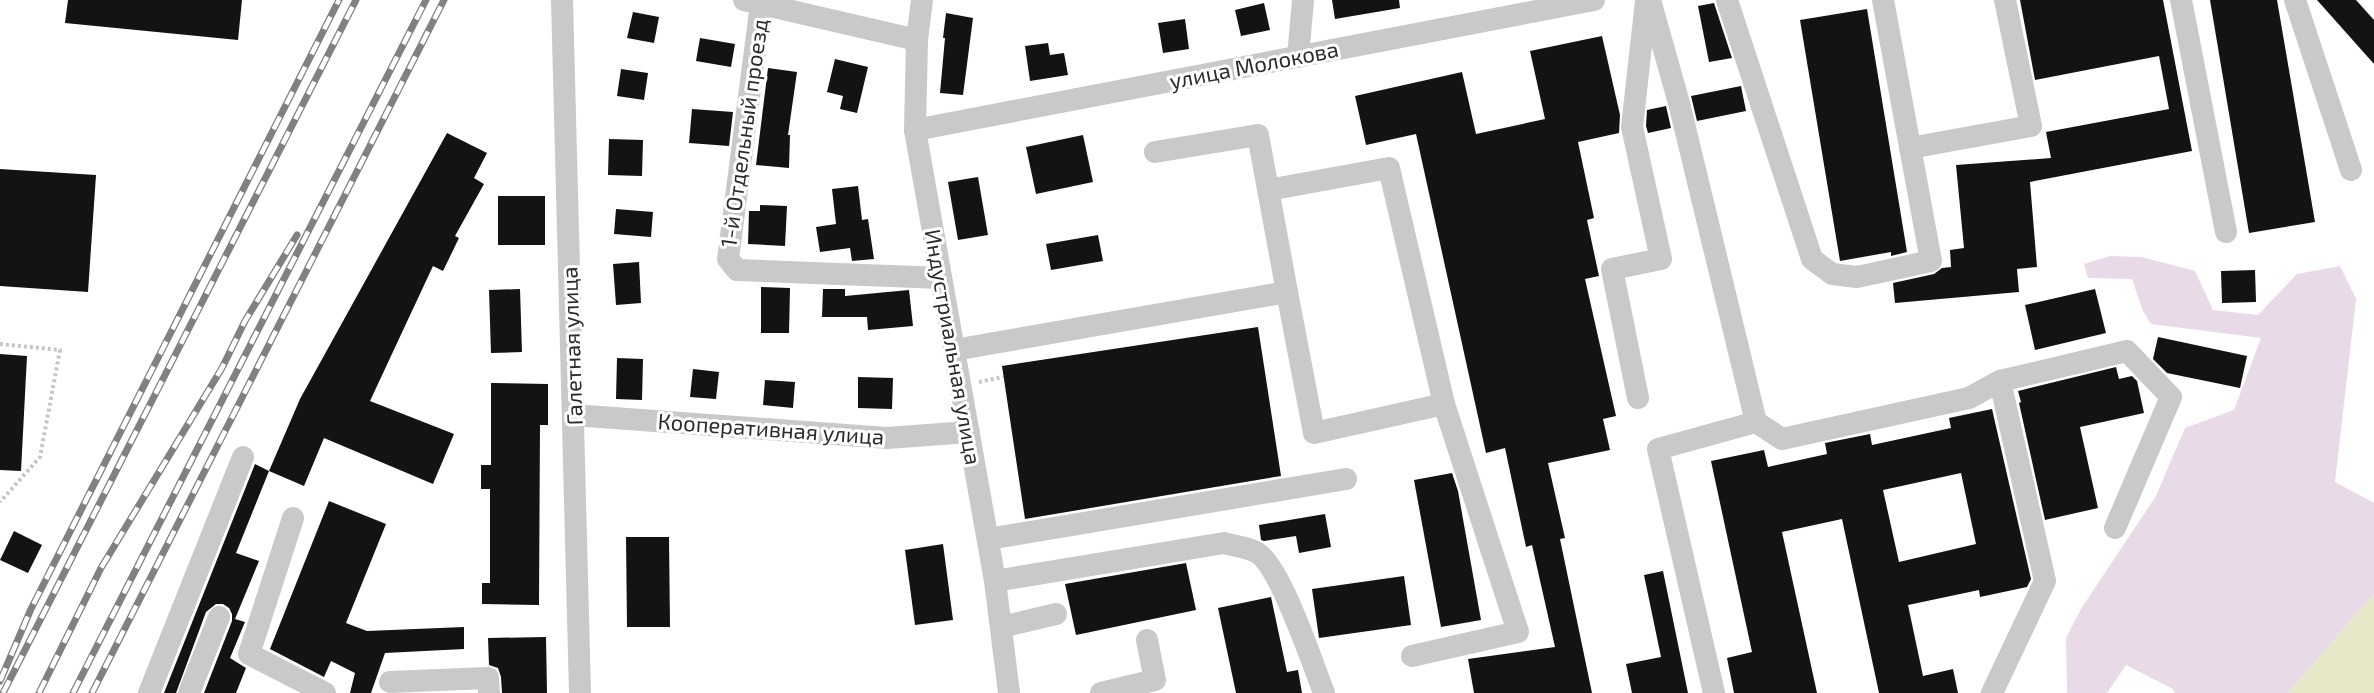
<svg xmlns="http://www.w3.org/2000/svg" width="2374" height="693" viewBox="0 0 2374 693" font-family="'Exo 2',sans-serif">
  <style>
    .green { fill: #e9dae7 }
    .water { fill: #e6e8c7 }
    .building { fill: #131313; fill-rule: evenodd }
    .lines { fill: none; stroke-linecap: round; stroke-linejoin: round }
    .path { stroke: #c6c6c6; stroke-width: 4; stroke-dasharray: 3 3; stroke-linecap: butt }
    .minor { stroke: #c9c9c9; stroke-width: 22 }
    .rail-casing { stroke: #818181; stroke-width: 7 }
    .rail { stroke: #fff; stroke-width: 4.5; stroke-dasharray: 14; stroke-linecap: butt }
    .labels { text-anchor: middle; stroke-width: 6; stroke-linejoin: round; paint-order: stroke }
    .street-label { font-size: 22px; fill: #2c2c2c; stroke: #fff }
  </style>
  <rect width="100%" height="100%" fill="#fff"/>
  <polygon class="green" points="2110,256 2142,257 2195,271 2213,310 2258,315 2297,274 2340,266 2356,299 2335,482 2374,503 2374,594 2288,693 2175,693 2173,689 2126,665 2107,693 2067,693 2066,638 2081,609 2156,496 2185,428 2234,410 2261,338 2151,324 2143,311 2132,279 2088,278 2084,264"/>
  <polygon class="water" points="2374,594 2374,693 2288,693"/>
  <g class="building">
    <polygon points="68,0 242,0 238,40 65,23"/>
    <polygon points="1332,0 1399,0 1400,8 1335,19"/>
    <polygon points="2020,0 2163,0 2192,151 2030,182 2037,267 2017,269 2019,292 1895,303 1893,283 1934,274 1942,268 1951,267 1950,250 1964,248 1956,165 2051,158 2046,132 2169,109 2159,56 2035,80"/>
    <polygon points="2210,0 2277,0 2315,222 2249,233"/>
    <polygon points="2317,0 2356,0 2374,20 2374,64"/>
    <polygon points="1264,3 1270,30 1241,36 1235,10"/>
    <polygon points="1714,3 1732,58 1709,62 1698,6"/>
    <polygon points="1867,9 1907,252 1891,256 1891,252 1840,261 1800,20"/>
    <polygon points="633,12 659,17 654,43 627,38"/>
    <polygon points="946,13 973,18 963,95 940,93 945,38 943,38"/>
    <polygon points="1185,19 1189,49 1163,53 1158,23"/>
    <polygon points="1602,36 1620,115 1619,133 1578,142 1594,218 1587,220 1599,276 1585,279 1616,416 1603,419 1610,450 1548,463 1565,538 1560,539 1592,693 1474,693 1468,659 1555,647 1532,545 1526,547 1505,448 1486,453 1416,134 1366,145 1355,96 1462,72 1476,134 1545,119 1530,51"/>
    <polygon points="700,38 735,44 731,67 696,61"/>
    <polygon points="1048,43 1050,55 1064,53 1068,75 1030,81 1025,46"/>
    <polygon points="835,59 868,67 857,113 840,109 843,96 827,92"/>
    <polygon points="768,68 797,72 788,135 790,135 789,168 756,165"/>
    <polygon points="621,69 648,73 644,100 617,96"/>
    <polygon points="1741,86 1746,111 1697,121 1691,96"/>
    <polygon points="1666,106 1671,128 1648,133 1646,126 1647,110"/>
    <polygon points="692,109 733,112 729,146 689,143"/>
    <polygon points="447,133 487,153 474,178 484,184 455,236 459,238 443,271 433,266 370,401 454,434 433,484 324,438 304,486 269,471 300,399"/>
    <polygon points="1083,135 1093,182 1036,194 1026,147"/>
    <polygon points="609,139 643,140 642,176 608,175"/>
    <polygon points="0,169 96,175 88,292 0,286"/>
    <polygon points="978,177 988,235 958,240 948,182"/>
    <polygon points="858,186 862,220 868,219 874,259 852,261 850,248 820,252 816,227 836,224 832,189"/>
    <rect x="498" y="196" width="47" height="49"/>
    <polygon points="760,205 787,206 785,246 748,244 749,211 760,211"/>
    <polygon points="616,209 653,212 651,237 614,234"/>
    <polygon points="1098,235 1103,261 1051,270 1046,244"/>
    <polygon points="639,262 641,303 616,305 613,264"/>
    <polygon points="2255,270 2256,302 2222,303 2221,271"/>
    <polygon points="761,287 790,288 789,333 761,333"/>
    <polygon points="520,289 522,352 491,353 489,290"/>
    <polygon points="823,289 845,289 845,296 909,290 913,326 868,330 867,317 822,317"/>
    <polygon points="2095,289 2106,333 2035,350 2025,305"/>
    <polygon points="1258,327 1281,476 1025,519 1002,366"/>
    <polygon points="2158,337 2247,356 2240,388 2167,373 2153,359"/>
    <polygon points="0,354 27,356 21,471 0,470"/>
    <polygon points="617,358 643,359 642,400 616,399"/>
    <polygon points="2116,367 2119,379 2132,376 2137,381 2144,413 2080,427 2098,508 2045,520 2019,403 2021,402 2018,391"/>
    <polygon points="693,369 719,372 716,399 690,397"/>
    <polygon points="858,377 893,378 892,409 858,408"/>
    <polygon points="765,380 795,382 793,408 763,405"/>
    <polygon points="491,383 548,384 548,425 540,425 539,605 482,604 482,583 490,583 490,489 481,489 481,465 491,465"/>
    <path d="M1992 409 2031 579 2027 587 1980 597 1979 590 1908 605 1923 676 1953 669 1958 693H1879L1842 519 1782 532 1817 693H1734L1727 658 1752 652 1711 461 1764 450 1768 467 1827 454 1825 443 1870 434 1872 445 1951 428 1949 418ZM1961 473 1976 544 1899 562 1883 490Z"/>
    <polygon points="255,464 269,471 236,553 259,561 235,619 245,622 230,658 246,668 236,693 204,693 232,621 232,614 229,608 223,604 216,604 206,612 176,693 164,693"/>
    <polygon points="1452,473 1458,491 1481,620 1441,627 1414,480"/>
    <polygon points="329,501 386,524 346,623 367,631 464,627 464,649 385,653 371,693 350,693 355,673 331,661 324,677 270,649"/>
    <polygon points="1325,514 1331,547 1299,553 1296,536 1264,541 1261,540 1259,525"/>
    <polygon points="14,531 42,545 28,573 0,560"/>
    <polygon points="626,537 669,537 670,627 627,627"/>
    <polygon points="943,544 953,620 915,625 905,550"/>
    <polygon points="1186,563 1196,610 1076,635 1065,584"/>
    <polygon points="1663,571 1688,693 1632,693 1626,664 1661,657 1644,575"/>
    <polygon points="1404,576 1411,625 1319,638 1312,589"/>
    <polygon points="1271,597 1287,672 1298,670 1302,693 1236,693 1218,608"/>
    <polygon points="546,637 547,693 502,693 501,677 498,668 489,665 488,638"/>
  </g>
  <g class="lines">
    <g class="path">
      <polyline points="0,344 60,350 40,457 0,502"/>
      <polyline points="979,382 1003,377"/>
    </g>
    <g class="minor">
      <polyline points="562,0 580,693"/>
      <polyline points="744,0 917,40"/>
      <polyline points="922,0 917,40 915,130 995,581 1009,693"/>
      <polyline points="1650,0 1679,103 1756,422 1782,439 1969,398 2000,381 2045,581 1992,693"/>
      <polyline points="1727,0 1812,259 1832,274 1857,277 1931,261 1883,0"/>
      <polyline points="2181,0 2226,232"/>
      <polyline points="2295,0 2351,170"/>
      <polyline points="761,4 728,259 737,270 941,278"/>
      <polyline points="1298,57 1303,0"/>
      <polyline points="915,130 1594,0"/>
      <polyline points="1910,148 2031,126 2005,0"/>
      <polyline points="1268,190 1389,168 1444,404 1314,433 1287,292"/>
      <polyline points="954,350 1287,292 1258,135 1155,152"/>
      <polyline points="2000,381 2127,351 2171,397 2115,528"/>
      <polyline points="1638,398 1612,269 1661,259 1632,127 1646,1"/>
      <polyline points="573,415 887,438 969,432"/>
      <polyline points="293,518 249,654 325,693"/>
      <polyline points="988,539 1346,479"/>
      <path d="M995 581 1224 543C1234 546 1247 547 1256 552 1280 564 1313 665 1324 693"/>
      <polyline points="1001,627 1056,614"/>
      <polyline points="1412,656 1518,632 1444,404"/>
      <polyline points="390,682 488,678 489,693"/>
      <polyline points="149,693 243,457"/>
      <polyline points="189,693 219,617"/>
      <polyline points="1101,693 1155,680 1147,640"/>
      <polyline points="1714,693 1658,449 1756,422"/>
    </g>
    <defs>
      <g id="rail">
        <polyline points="0,681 31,609 339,0"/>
        <polyline points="3,693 356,0"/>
        <polyline points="39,693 101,568 222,368 245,321 297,235"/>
        <polyline points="73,693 426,0"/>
        <polyline points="92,693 444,0"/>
      </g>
    </defs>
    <use href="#rail" class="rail-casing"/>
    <use href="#rail" class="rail"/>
  </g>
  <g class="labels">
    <g class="street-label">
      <text transform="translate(1254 65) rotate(-11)" y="8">улица Молокова</text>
      <text transform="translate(744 133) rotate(-82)" y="8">1-й Отдельный проезд</text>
      <text transform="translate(572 346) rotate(-92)" y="8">Галетная улица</text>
      <text transform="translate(953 347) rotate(80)" y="8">Индустриальная улица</text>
      <text transform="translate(771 429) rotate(4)" y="8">Кооперативная улица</text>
    </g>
  </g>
</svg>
